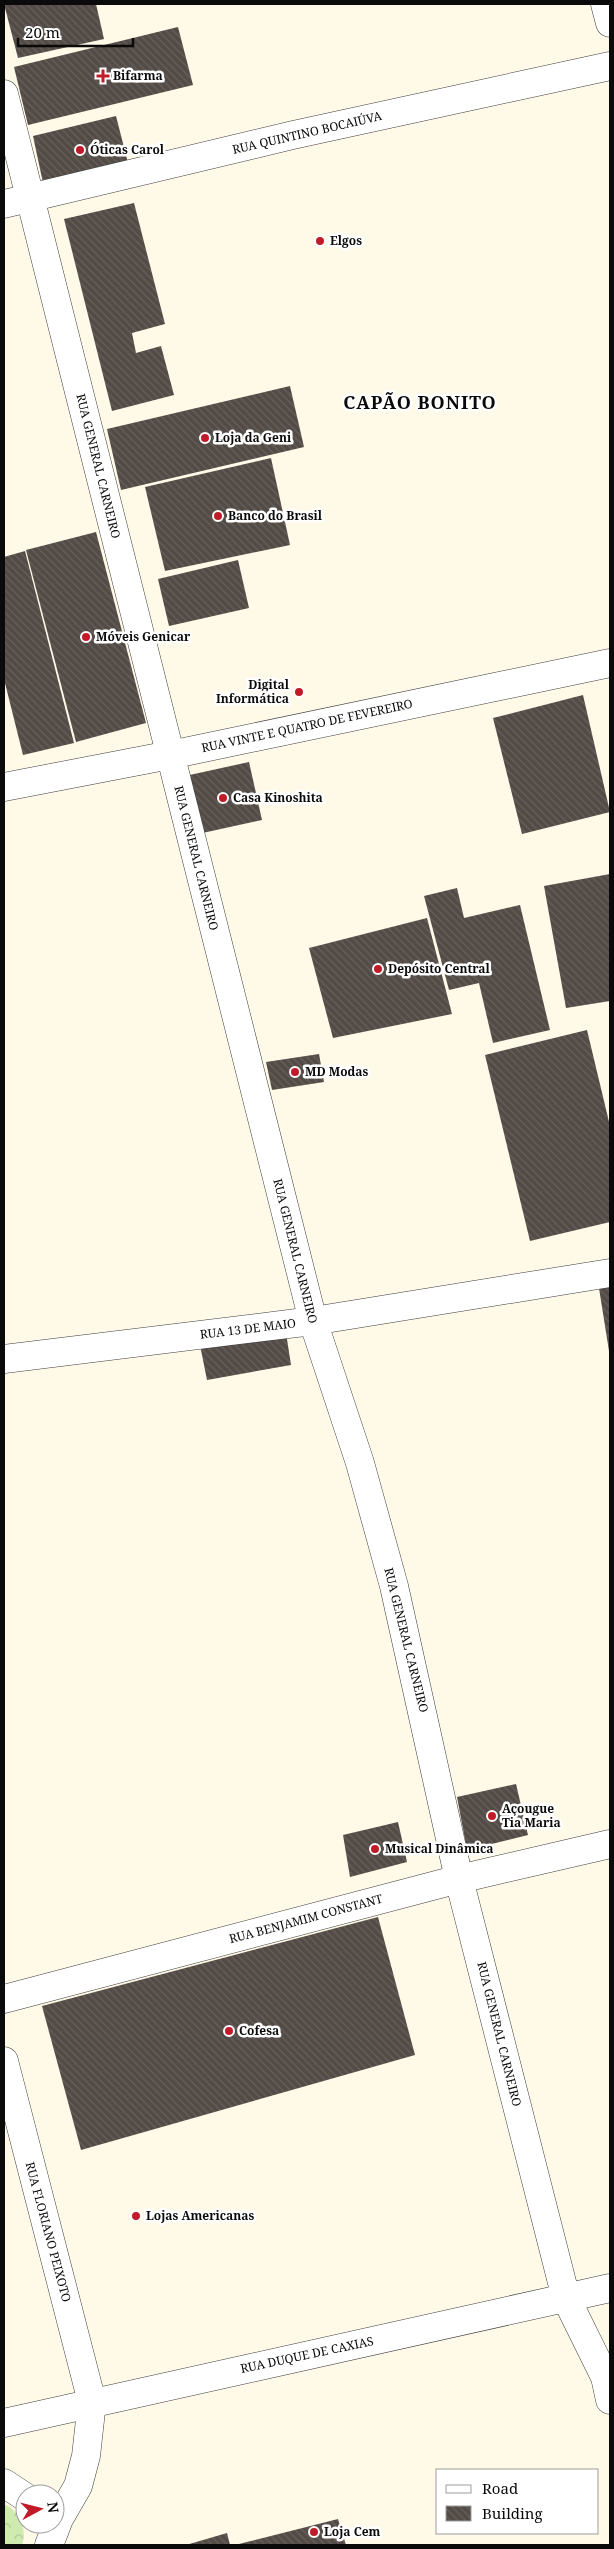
<svg xmlns="http://www.w3.org/2000/svg" width="614" height="2549" viewBox="0 0 614 2549" font-family="'Noto Serif',serif">
  <style>
    .park { fill: url(#park-crowns) }
    .building { fill: url(#building-back-hatch) }
    .lines { fill: none; stroke-linecap: round; stroke-linejoin: round }
    .street-casing { stroke: #3d3d3d; stroke-width: 29 }
    .street { stroke: #fff; stroke-width: 28 }
    .poi-dot { fill: #c11b29; stroke: #fff; stroke-width: 2 }
    .labels { text-anchor: middle; stroke-width: 5; stroke-linejoin: round; paint-order: stroke }
    .poi-label { font-size: 12px; font-weight: bold; fill: #0a0a0a; stroke: #fff; text-anchor: start }
    .street-label { font-size: 12px; fill: #0a0a0a; stroke: #fff }
    .district-label { font-size: 18px; font-weight: bold; letter-spacing: 1px; fill: #0a0a0a; stroke: #fff }
  </style>
  <defs>
    <pattern id="park-crowns" width="20" height="18" patternUnits="userSpaceOnUse" patternTransform="scale(1.25)"><rect width="20" height="18" fill="#d0ebaf"/><path d="M2 6a3 3 0 1 1 6 0M12 15a3 3 0 1 1 6 0" fill="none" stroke="#b1c895"/></pattern>
    <pattern id="building-back-hatch" width="6" height="6" patternUnits="userSpaceOnUse" patternTransform="scale(1.25)"><rect width="6" height="6" fill="#534b46"/><path d="M-1 5l2 2M0 0l6 6M5-1l2 2" fill="none" stroke="#67605c"/></pattern>
  </defs>
  <rect width="100%" height="100%" fill="#fff9e7"/>
  <path class="park" d="M4 2504C19 2510 28 2530 22 2545H4Z"/>
  <g class="building">
    <polygon points="4,4 96,4 104,39 18,58"/>
    <polygon points="178,27 193,85 28,125 14,67"/>
    <polygon points="116,116 128,163 43,183 33,136"/>
    <polygon points="134,203 165,324 132,333 136,353 161,346 174,395 112,411 64,219"/>
    <polygon points="290,386 304,447 121,490 107,429"/>
    <polygon points="271,458 290,545 165,571 145,487"/>
    <polygon points="96,532 146,723 76,742 26,550"/>
    <polygon points="25,551 74,743 23,755 4,679 4,557"/>
    <polygon points="238,560 249,608 169,626 158,579"/>
    <polygon points="583,695 610,812 522,834 493,718"/>
    <polygon points="249,762 262,820 198,834 185,776"/>
    <polygon points="610,874 610,1001 566,1008 544,886"/>
    <polygon points="457,888 464,918 520,905 550,1030 493,1043 479,983 449,990 424,896"/>
    <polygon points="427,918 452,1014 333,1038 309,948"/>
    <polygon points="587,1030 610,1126 610,1222 530,1241 485,1055"/>
    <polygon points="319,1054 324,1082 272,1090 266,1062"/>
    <polygon points="610,1280 610,1351 609,1351 598,1282"/>
    <polygon points="286,1333 291,1365 207,1380 200,1345"/>
    <polygon points="516,1784 528,1835 467,1850 457,1797"/>
    <polygon points="398,1822 407,1862 350,1877 343,1835"/>
    <polygon points="378,1917 415,2055 81,2150 42,2006"/>
    <polygon points="338,2519 346,2545 235,2545"/>
    <polygon points="227,2533 230,2545 186,2545"/>
  </g>
  <g class="lines">
    <defs>
      <g id="street">
        <polyline points="605,4 610,23"/>
        <polyline points="4,94 313,1321 360,1463 394,1586 459,1879 566,2298 605,2377 610,2400"/>
        <polyline points="4,204 293,135 610,66"/>
        <polyline points="4,787 170,755 610,663"/>
        <polyline points="4,1359 313,1321 610,1273"/>
        <polyline points="4,1999 459,1879 610,1844"/>
        <polyline points="4,2061 92,2402 86,2456 78,2486 59,2519 49,2545"/>
        <polyline points="4,2423 610,2288"/>
        <polyline points="4,2483 25,2497"/>
      </g>
    </defs>
    <use href="#street" class="street-casing"/>
    <use href="#street" class="street"/>
  </g>
  <g class="poi-dot">
    <path d="M100.5 68.5h5v5h5v5h-5v5h-5v-5h-5v-5h5z"/>
    <circle cx="80" cy="150" r="5"/>
    <circle cx="320" cy="241" r="5"/>
    <circle cx="205" cy="438" r="5"/>
    <circle cx="218" cy="516" r="5"/>
    <circle cx="86" cy="637" r="5"/>
    <circle cx="299" cy="692" r="5"/>
    <circle cx="223" cy="798" r="5"/>
    <circle cx="378" cy="969" r="5"/>
    <circle cx="295" cy="1072" r="5"/>
    <circle cx="492" cy="1816" r="5"/>
    <circle cx="375" cy="1849" r="5"/>
    <circle cx="229" cy="2031" r="5"/>
    <circle cx="136" cy="2216" r="5"/>
    <circle cx="314" cy="2532" r="5"/>
  </g>
  <g class="labels">
    <g class="poi-label">
      <text x="113" y="80">Bifarma</text>
      <text x="90" y="154">Óticas Carol</text>
      <text x="330" y="245">Elgos</text>
      <text x="215" y="442">Loja da Geni</text>
      <text x="228" y="520">Banco do Brasil</text>
      <text x="96" y="641">Móveis Genicar</text>
      <text x="289" y="689" text-anchor="end">Digital<tspan x="289" dy="14">Informática</tspan></text>
      <text x="233" y="802">Casa Kinoshita</text>
      <text x="388" y="973">Depósito Central</text>
      <text x="305" y="1076">MD Modas</text>
      <text x="502" y="1813">Açougue<tspan x="502" dy="14">Tia Maria</tspan></text>
      <text x="385" y="1853">Musical Dinâmica</text>
      <text x="239" y="2035">Cofesa</text>
      <text x="146" y="2220">Lojas Americanas</text>
      <text x="324" y="2536">Loja Cem</text>
    </g>
    <g class="street-label">
      <text transform="translate(307 133) rotate(-13)" y="4">RUA QUINTINO BOCAIÚVA</text>
      <text transform="translate(98 466) rotate(76)" y="4">RUA GENERAL CARNEIRO</text>
      <text transform="translate(307 726) rotate(-12)" y="4">RUA VINTE E QUATRO DE FEVEREIRO</text>
      <text transform="translate(196 858) rotate(76)" y="4">RUA GENERAL CARNEIRO</text>
      <text transform="translate(295 1251) rotate(76)" y="4">RUA GENERAL CARNEIRO</text>
      <text transform="translate(248 1329) rotate(-7)" y="4">RUA 13 DE MAIO</text>
      <text transform="translate(406 1640) rotate(76)" y="4">RUA GENERAL CARNEIRO</text>
      <text transform="translate(306 1919) rotate(-15)" y="4">RUA BENJAMIM CONSTANT</text>
      <text transform="translate(499 2034) rotate(76)" y="4">RUA GENERAL CARNEIRO</text>
      <text transform="translate(48 2232) rotate(75)" y="4">RUA FLORIANO PEIXOTO</text>
      <text transform="translate(307 2355) rotate(-12)" y="4">RUA DUQUE DE CAXIAS</text>
    </g>
    <g class="district-label">
      <text x="420" y="409">CAPÃO BONITO</text>
    </g>
  </g>
  <rect width="614" height="2549" fill="none" stroke="#0a0a0a" stroke-width="10"/>
  <rect x="436" y="2469" width="162" height="65" fill="#ffffff" stroke="#9d9d9d"/>
  <rect x="446" y="2485" width="25" height="8" fill="#ffffff" stroke="#9d9d9d"/>
  <text x="482" y="2494" font-size="15" fill="#0a0a0a">Road</text>
  <rect x="446" y="2506" width="25" height="15" fill="url(#building-back-hatch)" stroke="#9d9d9d"/>
  <text x="482" y="2519" font-size="15" fill="#0a0a0a">Building</text>
  <g transform="translate(40 2509) rotate(83)"><circle r="24" fill="#ffffff" stroke="#9d9d9d"/>
  <path d="M0-4L9 19L0 12L-9 19Z" fill="#c11b29"/>
  <text y="-8" font-size="14" font-weight="bold" text-anchor="middle" fill="#0a0a0a">N</text>
  </g>
  <path d="M18 38v8h115v-8" fill="none" stroke="#0a0a0a" stroke-width="2.5"/>
  <text x="25" y="38" font-size="15" fill="#0a0a0a" stroke="#ffffff" stroke-width="4" paint-order="stroke">20 m</text>
</svg>
